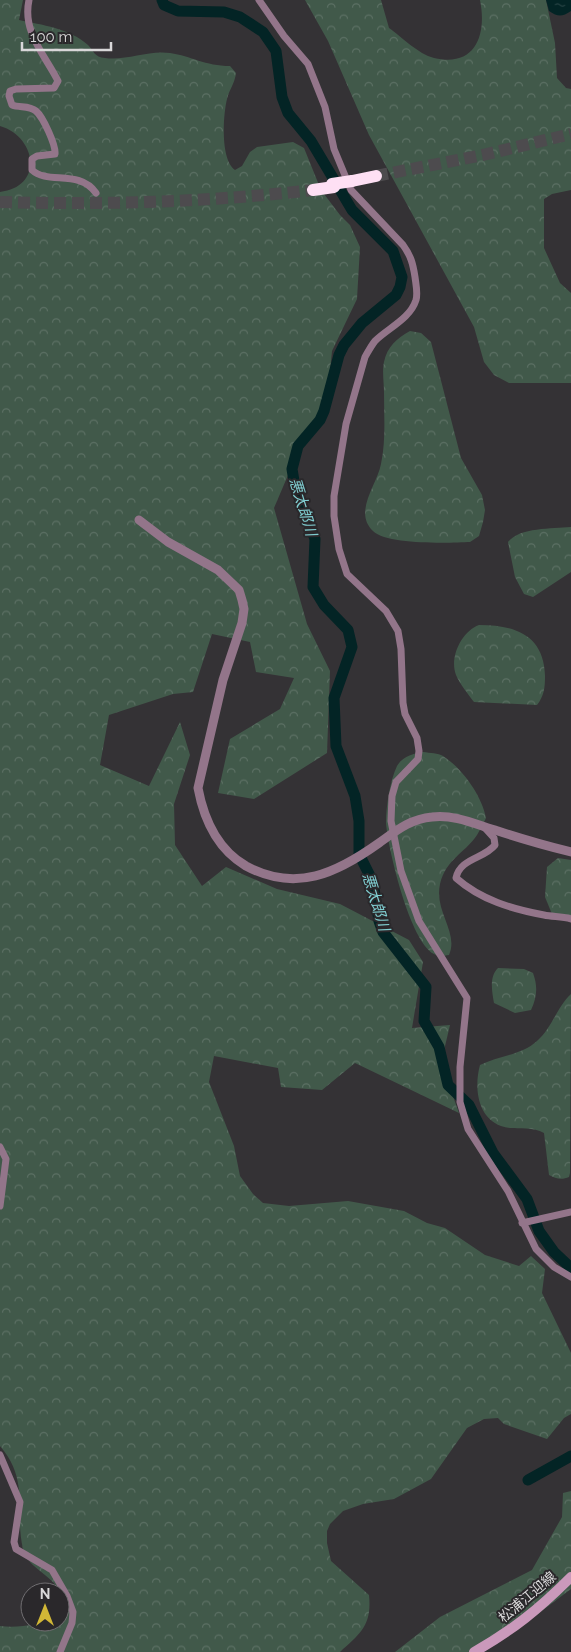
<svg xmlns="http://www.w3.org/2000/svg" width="571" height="1652" viewBox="0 0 571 1652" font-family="Raleway,'Noto Sans JP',sans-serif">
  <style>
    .forest { fill: url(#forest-crowns) }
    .water { fill: url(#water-ripples) }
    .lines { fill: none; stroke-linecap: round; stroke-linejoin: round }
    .river { stroke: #032425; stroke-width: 11 }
    .motorway-tunnel { stroke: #4d4b4e; stroke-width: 12; stroke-dasharray: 12 6; stroke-linecap: butt }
    .minor { stroke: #93758a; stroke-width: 7 }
    .tertiary { stroke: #93758a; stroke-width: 9 }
    .secondary { stroke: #ca99bb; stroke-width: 10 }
    .motorway { stroke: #fee0f4; stroke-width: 12 }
    .motorway-bridge { stroke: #fee0f4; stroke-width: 12 }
    .labels { text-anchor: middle; stroke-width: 4; stroke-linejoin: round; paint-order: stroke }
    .street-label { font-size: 14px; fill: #d9d8d9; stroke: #2a282b }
    .water-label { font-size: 15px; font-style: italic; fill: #80ced1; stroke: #2a282b }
  </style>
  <defs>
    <pattern id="forest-crowns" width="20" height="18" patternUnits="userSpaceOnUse" patternTransform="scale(1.25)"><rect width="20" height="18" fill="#41594a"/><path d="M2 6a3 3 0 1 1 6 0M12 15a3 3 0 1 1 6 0" fill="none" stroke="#5c7064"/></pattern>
    <pattern id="water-ripples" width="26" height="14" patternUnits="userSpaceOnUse" patternTransform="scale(1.25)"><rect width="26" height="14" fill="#032425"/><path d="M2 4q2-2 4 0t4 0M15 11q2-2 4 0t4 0" fill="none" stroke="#274344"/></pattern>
  </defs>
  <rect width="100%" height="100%" fill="#343235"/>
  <g class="forest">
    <path d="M0 0H23L19 20C42 25 69 28 88 45 94 51 94 57 105 58 126 61 148 50 170 53 191 56 205 66 230 66L236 73C235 83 229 90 227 99 223 115 220 160 235 170L242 166 250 152 257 147 293 142 304 148 321 190 340 215 350 225 360 247 357 299 332 351 326 412 313 434 303 440 274 508 307 624 330 671 327 753 254 799 218 793 230 739 280 709 294 678 256 672 250 642 212 634 193 692 173 694 109 715 100 765 149 786 180 722 190 755 174 804 175 845 202 886 226 867 277 889 340 904 409 940 423 962 412 1028 450 1025 441 1063 459 1113 355 1063 322 1090 281 1087 278 1068 214 1056 209 1082 234 1146 240 1176 253 1194 263 1203 289 1206 348 1201 404 1211 427 1223 445 1228 485 1255 519 1266 531 1256 545 1269 542 1293 571 1353V1414L564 1418 547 1439 504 1424 498 1418 484 1419 467 1428 431 1479 394 1499 363 1504 343 1511 330 1524 327 1531V1543L331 1561 369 1595C372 1625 361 1633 340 1652H0V1626C21 1629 39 1622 60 1622 60 1613 61 1603 60 1595 57 1576 28 1570 23 1549 14 1509 30 1481 0 1446V192C44 187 37 137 0 126Z"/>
    <path d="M305 0H381L389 28C402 37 418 54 434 58 476 68 487 34 480 0H546L555 43 557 78 566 88 571 89V190L552 194 544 199V248L560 283 571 293V383H509L494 375 484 362 474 327 369 135 328 41Z"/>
    <path d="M410 331 421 333 431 342 461 458 482 495 485 510 483 522 479 536 470 542C449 543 387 545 373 531 353 512 377 485 381 464 386 441 384 416 384 392 384 383 382 371 384 362 387 347 397 338 410 331Z"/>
    <path d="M571 527V572L533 597 524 594 515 577 508 542C520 527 552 529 571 527Z"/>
    <path d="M479 625C515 625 544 635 545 676 545 688 544 696 537 705L474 702C468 694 460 684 456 675 449 657 462 631 479 625Z"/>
    <path d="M423 752C430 753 438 753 443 756 462 768 482 796 486 818 483 824 480 830 477 835 465 853 446 859 440 884 434 912 459 932 449 955 443 956 439 957 434 954 410 942 388 849 386 823 386 806 390 781 397 766 402 757 414 753 423 752Z"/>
    <polygon points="558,858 571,860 571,920 552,914 545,897 547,867"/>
    <path d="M498 968 524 969 533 973C538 987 537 997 531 1010L515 1013 494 1003C492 991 489 977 498 968Z"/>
    <path d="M571 994 570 1173 569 1177C562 1180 556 1179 549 1175L544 1133C531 1125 515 1131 501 1126 477 1117 474 1087 480 1065 498 1056 522 1055 537 1041 552 1028 557 1007 571 994Z"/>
    <polygon points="571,1491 571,1589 519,1628 473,1652 395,1652 440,1617 532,1570 562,1517 563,1493"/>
  </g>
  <path class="water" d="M546 0H571V11C562 17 558 17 549 11Z"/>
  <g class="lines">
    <g class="river">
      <polyline points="162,0 164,5 178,11 224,12 240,17 263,32 276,51 282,97 288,113 311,141 352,210 393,251 402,277 400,287 396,295 362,323 344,345 339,355 324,411 320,420 298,446 292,469 295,487 315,539 313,587 324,605 348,630 352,647 334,698 336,746 355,796 359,821 359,854 373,882 379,921 383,932 426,987 424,1021 439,1047 448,1085 469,1105 493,1153 527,1199 539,1231 554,1252 571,1268"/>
      <polyline points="528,1480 571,1456"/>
    </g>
    <g class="motorway-tunnel">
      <polyline points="376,176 483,155 571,134"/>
      <path d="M0 202C105 205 208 202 313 190"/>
    </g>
    <g class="minor">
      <path d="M29 0C22 32 45 55 58 81L54 88 16 89 10 91 9 96 12 105C20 108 29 105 36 111 43 117 56 145 55 154L37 156 32 159V170C48 185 79 169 96 193"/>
      <path d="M259 0 284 36 308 64 325 107 334 149 351 190 403 245C411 256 413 264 415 277 416 285 418 293 416 300 410 319 388 328 375 341 371 346 368 352 365 357L346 424 334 496V516L339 549 347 574 386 611 398 631 401 649 403 703 405 714 417 738 419 751 418 759 396 782 392 796 391 821 401 871 419 921 467 998 460 1067V1102L468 1129 508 1191 536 1249 554 1267 571 1277"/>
      <path d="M484 827 494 838 495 845C484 859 460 858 456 878 481 900 512 909 544 915 553 917 562 916 571 919"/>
      <polyline points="0,1147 6,1159 0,1206"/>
      <polyline points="522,1223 571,1212"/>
      <polyline points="0,1455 20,1502 14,1542 16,1549 52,1570 67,1596 73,1612 72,1623 60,1652"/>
    </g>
    <path class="tertiary" d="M139 520 168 542 218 570 239 590 242 600 244 609 242 623 223 680 198 788C204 820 217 849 246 866 296 893 337 873 379 843 396 831 410 819 432 817 455 814 477 825 498 831 522 839 547 846 571 852"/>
    <path class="secondary" d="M474 1652C513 1630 539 1609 571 1577"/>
    <g class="motorway">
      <polyline points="352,181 376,176"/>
      <polyline points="313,190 334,187"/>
    </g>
    <polyline class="motorway-bridge" points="332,184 352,181"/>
  </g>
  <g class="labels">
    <g class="street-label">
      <text transform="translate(527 1597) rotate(-40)" y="5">松浦江迎線</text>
    </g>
    <g class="water-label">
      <text transform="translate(303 507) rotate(73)" y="5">悪太郎川</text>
      <text transform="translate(376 902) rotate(73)" y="5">悪太郎川</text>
    </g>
  </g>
  <g transform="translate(45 1607)"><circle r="24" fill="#2a282b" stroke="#706e71"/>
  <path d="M0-4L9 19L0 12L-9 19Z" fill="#d1b736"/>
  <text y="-8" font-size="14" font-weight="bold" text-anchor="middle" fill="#d9d8d9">N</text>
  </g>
  <path d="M22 42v8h89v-8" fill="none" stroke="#d9d8d9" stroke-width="2.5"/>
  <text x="30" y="42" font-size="15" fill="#d9d8d9" stroke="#2a282b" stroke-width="4" paint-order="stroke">100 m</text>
</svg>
